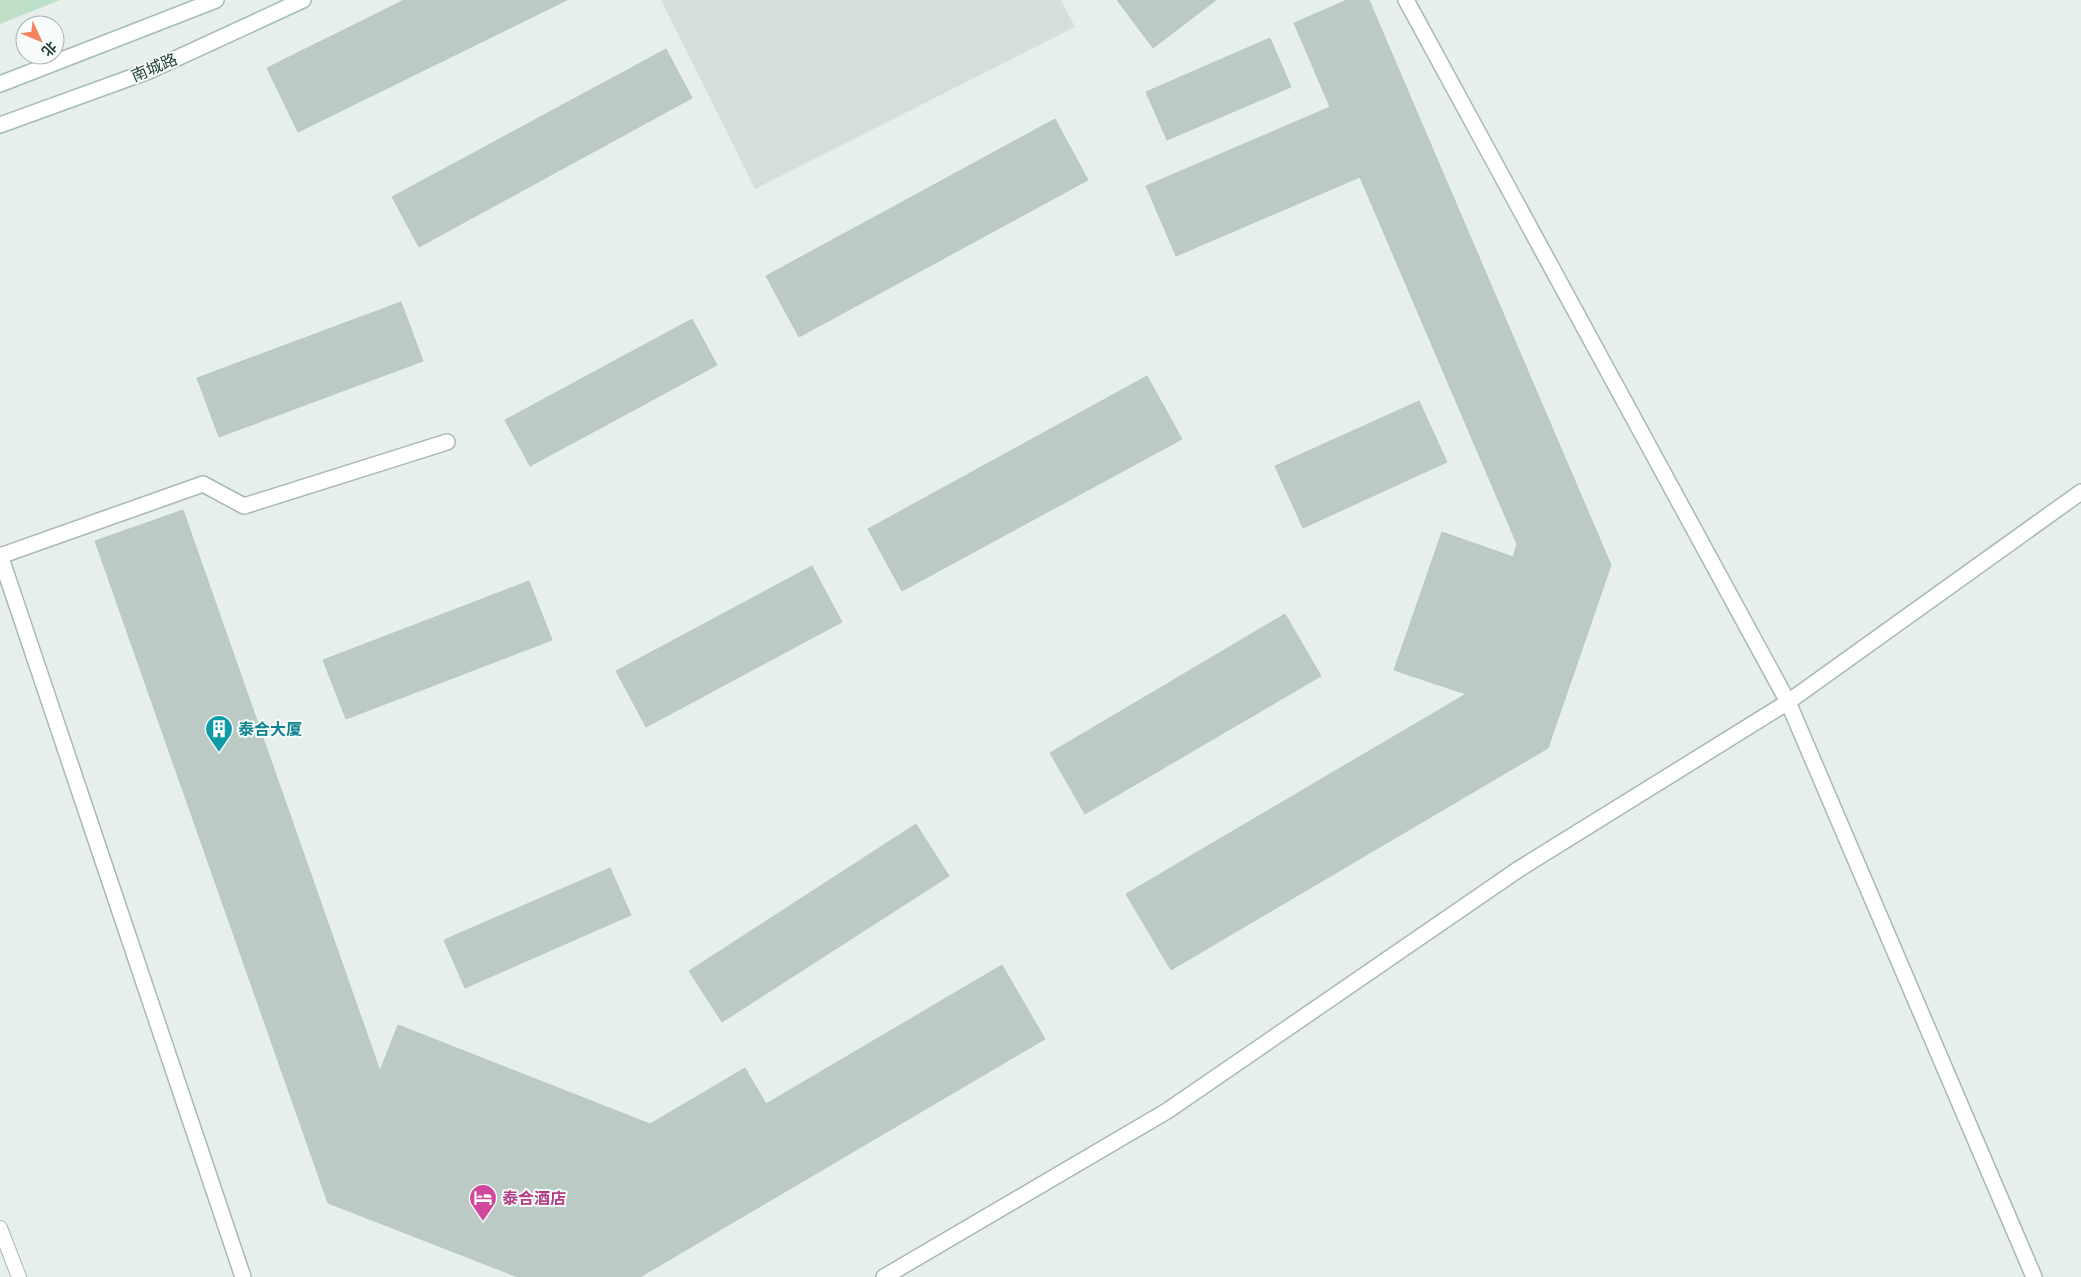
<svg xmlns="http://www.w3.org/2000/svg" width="2081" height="1277" viewBox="0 0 2081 1277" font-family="'Archivo Narrow','Noto Sans SC',sans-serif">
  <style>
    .built { fill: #d4dfda }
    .green { fill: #bfe0c8 }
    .building { fill: #bbcac4; stroke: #b8c9c2 }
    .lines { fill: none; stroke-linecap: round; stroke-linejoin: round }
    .service-casing { stroke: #a8b8b2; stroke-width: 16 }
    .minor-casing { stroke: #a8b8b2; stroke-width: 18 }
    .tertiary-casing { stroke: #a8b8b2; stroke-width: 18 }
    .secondary-casing { stroke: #a4bbb3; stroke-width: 18 }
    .service { stroke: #fff; stroke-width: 14 }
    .minor { stroke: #fff; stroke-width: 15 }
    .tertiary { stroke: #fff; stroke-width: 15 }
    .secondary { stroke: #fff; stroke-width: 15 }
    .labels { text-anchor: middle; stroke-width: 4; stroke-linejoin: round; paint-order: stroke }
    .street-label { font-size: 16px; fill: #24423a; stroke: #f7fbf9 }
    .culture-label { font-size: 16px; font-weight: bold; fill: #0d838f; stroke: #f7fbf9; text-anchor: start }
    .hotel-label { font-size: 16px; font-weight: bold; fill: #b23c85; stroke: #f7fbf9; text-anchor: start }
  </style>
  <rect width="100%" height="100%" fill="#e6efeb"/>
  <polygon class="built" points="661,0 1061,0 1075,27 755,189"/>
  <polygon class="green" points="0,0 60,0 0,24"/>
  <g class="building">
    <polygon points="404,0 567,0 298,132 267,68"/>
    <polygon points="1117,0 1216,0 1153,48"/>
    <polygon points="1347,0 1369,0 1611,565 1548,748 1171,970 1126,894 1466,694 1394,670 1442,532 1513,557 1517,544 1294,23"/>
    <polygon points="1270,38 1291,87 1167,140 1146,92"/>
    <polygon points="666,49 692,98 419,247 392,197"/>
    <polygon points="1330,107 1360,177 1176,256 1146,186"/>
    <polygon points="1055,119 1088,180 799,337 766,276"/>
    <polygon points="401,302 423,361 219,437 197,378"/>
    <polygon points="692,319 717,365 530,466 505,420"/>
    <polygon points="1147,376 1182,439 902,591 868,529"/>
    <polygon points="1419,401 1447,462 1303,528 1275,466"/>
    <polygon points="183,510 380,1071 398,1025 650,1124 745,1068 766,1104 1002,965 1045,1039 640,1277 518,1277 328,1203 95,541"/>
    <polygon points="812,566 842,622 646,727 616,671"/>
    <polygon points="529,581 552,640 346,719 323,660"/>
    <polygon points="1285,614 1321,676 1085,814 1050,753"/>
    <polygon points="916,824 949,876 722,1022 689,971"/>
    <polygon points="610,868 631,915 465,988 444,940"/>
  </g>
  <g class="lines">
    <defs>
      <polyline id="service" points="0,1228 19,1277"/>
      <g id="minor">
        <polyline points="1406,0 1788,702 2034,1277"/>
        <polyline points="0,556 203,484 244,506 447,442"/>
      </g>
      <g id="tertiary">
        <polyline points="0,555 243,1277"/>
        <polyline points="884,1277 1167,1111 1519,869 1788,702 2081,492"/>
      </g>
      <g id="secondary">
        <polyline points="0,84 216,0"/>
        <polyline points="0,125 149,71 303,0"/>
      </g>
    </defs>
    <use href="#service" class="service-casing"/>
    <use href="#minor" class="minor-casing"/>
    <use href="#tertiary" class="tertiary-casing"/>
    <use href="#secondary" class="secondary-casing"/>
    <use href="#service" class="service"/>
    <use href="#minor" class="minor"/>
    <use href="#tertiary" class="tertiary"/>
    <use href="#secondary" class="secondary"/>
  </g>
  <defs>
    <symbol id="building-pin" viewBox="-11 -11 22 30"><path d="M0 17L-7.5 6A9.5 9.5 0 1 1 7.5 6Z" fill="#0f9aa8" stroke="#f7fbf9"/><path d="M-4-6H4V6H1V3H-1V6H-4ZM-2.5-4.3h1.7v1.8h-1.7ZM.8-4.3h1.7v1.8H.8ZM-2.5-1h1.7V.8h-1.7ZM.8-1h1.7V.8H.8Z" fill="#fff"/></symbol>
    <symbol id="hotel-pin" viewBox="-11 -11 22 30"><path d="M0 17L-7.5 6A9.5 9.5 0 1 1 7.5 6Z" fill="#d1479c" stroke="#f7fbf9"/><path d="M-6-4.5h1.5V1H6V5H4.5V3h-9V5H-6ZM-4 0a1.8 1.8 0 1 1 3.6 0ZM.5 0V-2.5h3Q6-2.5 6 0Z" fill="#fff"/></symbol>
  </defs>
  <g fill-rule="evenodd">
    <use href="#building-pin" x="203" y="713" width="32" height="43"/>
    <use href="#hotel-pin" x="467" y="1182" width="32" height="43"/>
  </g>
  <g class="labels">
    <g class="street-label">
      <text transform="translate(154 67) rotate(-23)" y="6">南城路</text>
    </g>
    <g class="culture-label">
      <text x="238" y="735">泰合大厦</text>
    </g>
    <g class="hotel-label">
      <text x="502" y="1204">泰合酒店</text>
    </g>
  </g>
  <g transform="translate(40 40) rotate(134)"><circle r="24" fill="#f7fbf9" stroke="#a3b1ad"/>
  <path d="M0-4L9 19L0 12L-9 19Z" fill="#f4845f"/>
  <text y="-8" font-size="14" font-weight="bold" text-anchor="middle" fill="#24423a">北</text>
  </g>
</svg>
